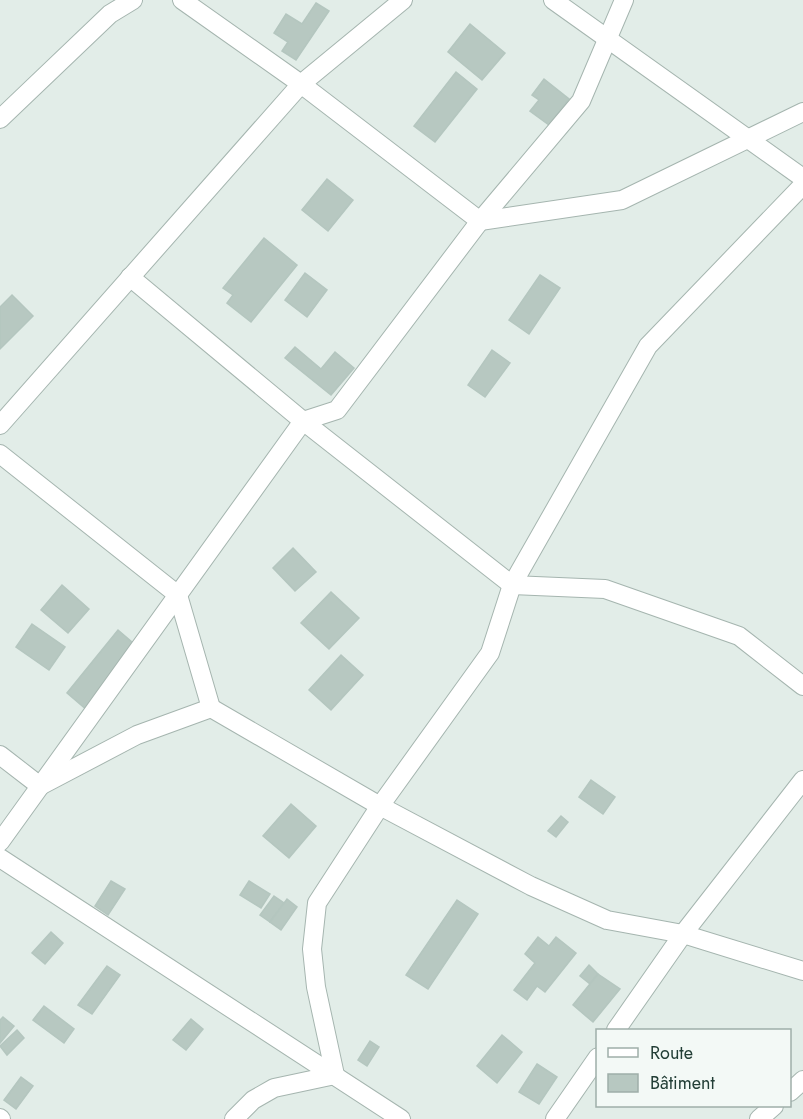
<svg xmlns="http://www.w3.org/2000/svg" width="803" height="1119" viewBox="0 0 803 1119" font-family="Jost,sans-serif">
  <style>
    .building { fill: #b7c8c1; stroke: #b4c6bf; stroke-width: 1.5 }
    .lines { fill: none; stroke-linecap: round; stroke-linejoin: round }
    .street-casing { stroke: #a5b5af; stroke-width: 20 }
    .street { stroke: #fff; stroke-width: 18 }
  </style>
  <rect width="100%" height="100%" fill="#e2ede8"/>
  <g class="building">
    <polygon points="316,3 329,11 296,60 282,51 288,42 274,33 286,14 302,24"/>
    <polygon points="470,24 505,53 482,80 448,52"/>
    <polygon points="456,72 477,89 435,142 414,126"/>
    <polygon points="544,79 569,99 549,125 530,111 539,100 532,95"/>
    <polygon points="327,179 353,200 328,231 302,210"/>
    <polygon points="264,238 297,265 251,322 227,303 233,295 223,288"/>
    <polygon points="305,273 327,290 307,317 285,300"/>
    <polygon points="540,275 560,288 529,334 509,320"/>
    <polygon points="12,295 33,316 0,349 0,307"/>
    <polygon points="295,347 321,369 335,352 354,368 331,395 285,358"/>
    <polygon points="492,350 510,363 485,397 468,385"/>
    <polygon points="293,548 316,572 295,591 273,568"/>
    <polygon points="62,585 89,609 68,633 41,610"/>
    <polygon points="331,592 359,618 329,649 301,623"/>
    <polygon points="32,624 65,647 49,670 16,647"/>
    <polygon points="118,630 139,648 88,711 67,693"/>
    <polygon points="341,655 363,675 331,710 309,690"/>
    <polygon points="591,780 615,797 603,814 579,797"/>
    <polygon points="291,804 316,826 289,858 263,836"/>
    <polygon points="561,816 568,822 556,837 548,831"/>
    <polygon points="111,881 125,889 108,915 95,906"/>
    <polygon points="249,881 270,894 261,908 240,895"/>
    <polygon points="274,896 284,903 270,922 260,915"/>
    <polygon points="287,899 297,907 281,930 270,922"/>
    <polygon points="457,900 478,914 428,989 406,975"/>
    <polygon points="51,932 63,943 45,964 32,953"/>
    <polygon points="538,937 549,946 556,937 576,953 545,992 537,986 527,1000 514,990 535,963 525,954"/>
    <polygon points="589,965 598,974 590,984 580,976"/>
    <polygon points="107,966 120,975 92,1014 78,1005"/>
    <polygon points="598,974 620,989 593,1022 573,1005"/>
    <polygon points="44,1006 74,1029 64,1043 33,1020"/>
    <polygon points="3,1017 14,1026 0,1043 0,1020"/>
    <polygon points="191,1019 203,1029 186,1050 173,1040"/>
    <polygon points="17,1030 24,1038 7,1055 0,1046"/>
    <polygon points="502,1035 522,1052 497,1083 477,1066"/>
    <polygon points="370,1041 379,1047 367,1066 358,1060"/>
    <polygon points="537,1064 557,1077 539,1104 519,1092"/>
    <polygon points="21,1077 33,1086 16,1109 4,1100"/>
  </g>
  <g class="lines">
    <defs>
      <g id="street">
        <polyline points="182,0 301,84 480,221 622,200 803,112"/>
        <polyline points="553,0 803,178"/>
        <polyline points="0,119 110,14 133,0"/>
        <polyline points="130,277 303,421 512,585 605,589 739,636 803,686"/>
        <polyline points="0,425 301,84 403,0"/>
        <polyline points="0,454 178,595 211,708"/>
        <polyline points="0,755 40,786 137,735 211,708 380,806 531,886 607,920 683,934 803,971"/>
        <polyline points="0,842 303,421 337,410 480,221 581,101 624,0"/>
        <polyline points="0,858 401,1119"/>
        <polyline points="616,1030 683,934 803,780"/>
        <polyline points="790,1092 803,1080"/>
        <polyline points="0,1118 1,1119"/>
        <polyline points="234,1119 253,1100 274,1088 335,1075 316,987 312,949 317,903 380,806 490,653 512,585 648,346 803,185"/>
        <polyline points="555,1119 598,1057"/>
        <polyline points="759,1119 774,1106"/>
      </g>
    </defs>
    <use href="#street" class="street-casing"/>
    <use href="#street" class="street"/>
  </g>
  <rect x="596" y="1029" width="195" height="78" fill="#f3f9f6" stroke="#9faea9" stroke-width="1.5"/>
  <rect x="608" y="1048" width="30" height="9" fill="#ffffff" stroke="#9faea9" stroke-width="1.5"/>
  <text x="650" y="1059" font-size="18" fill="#223e36">Route</text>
  <rect x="608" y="1074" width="30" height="18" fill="#b7c8c1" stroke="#9faea9" stroke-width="1.5"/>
  <text x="650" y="1089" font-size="18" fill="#223e36">Bâtiment</text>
</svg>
